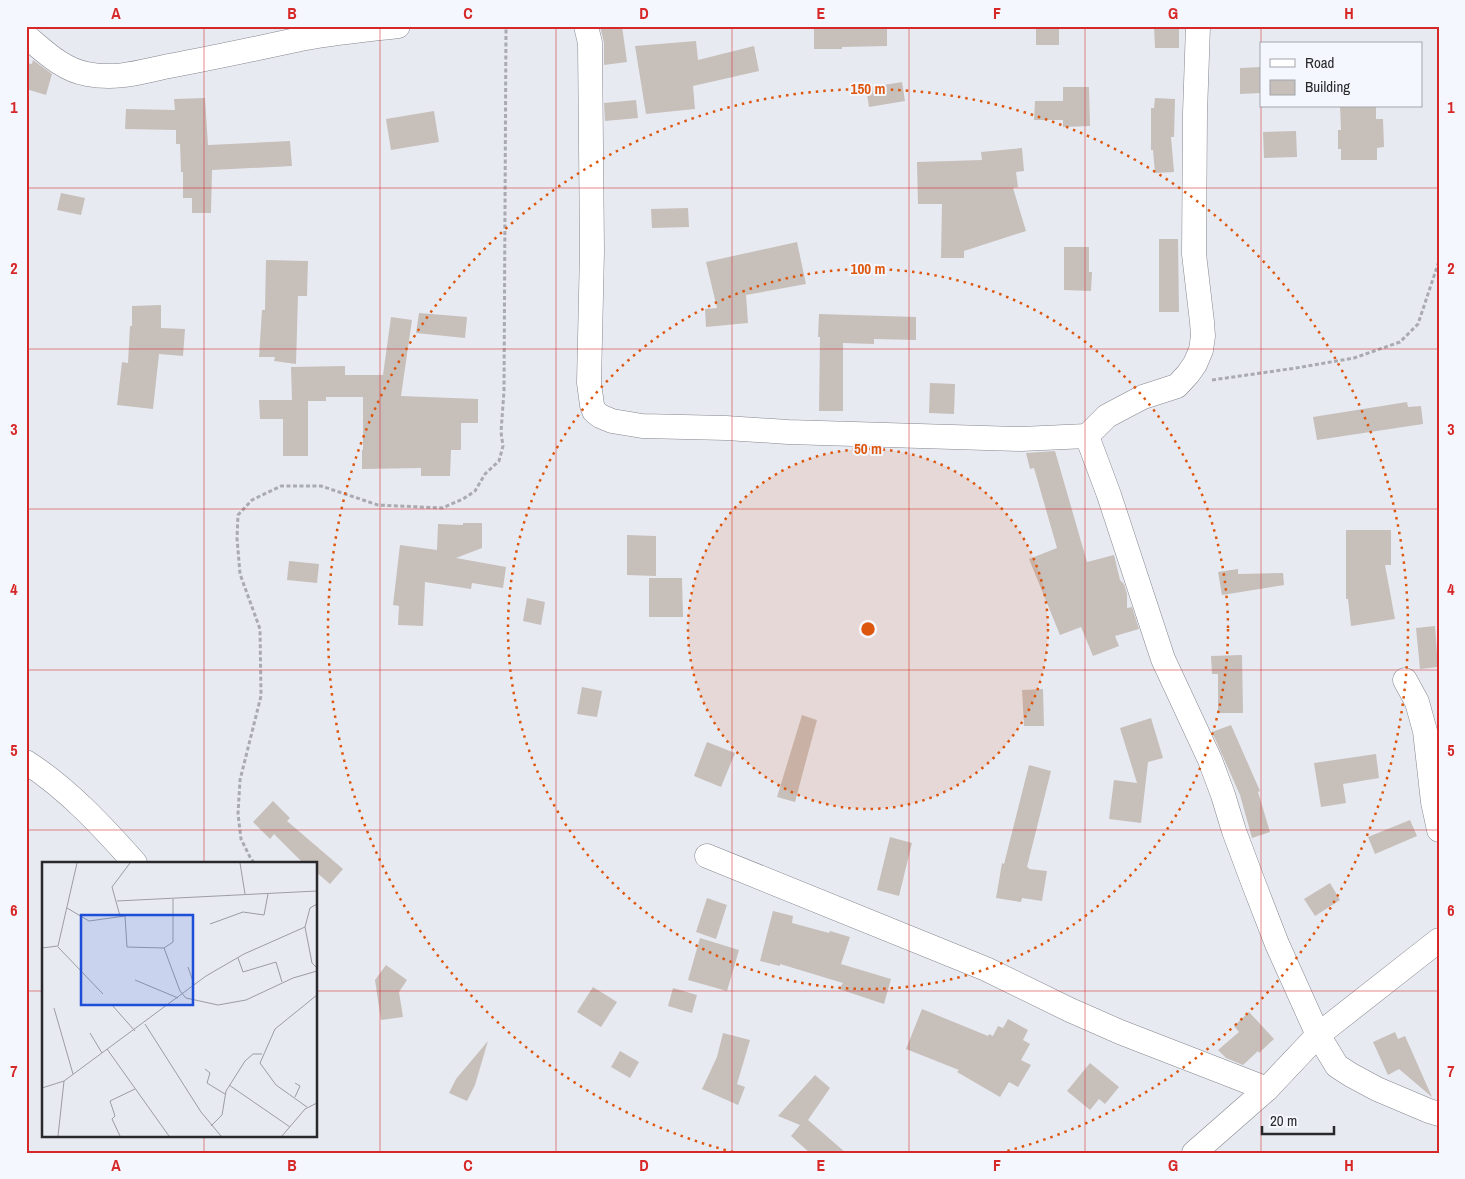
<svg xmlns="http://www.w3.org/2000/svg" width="1465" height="1179" viewBox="0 0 1465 1179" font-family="'Archivo Narrow',sans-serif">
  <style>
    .building { fill: #c7bfba }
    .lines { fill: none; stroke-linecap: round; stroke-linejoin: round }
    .minor-casing { stroke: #85868e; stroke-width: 25 }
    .path { stroke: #a9abb1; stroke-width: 3; stroke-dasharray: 4 2.5; stroke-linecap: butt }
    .minor { stroke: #fff; stroke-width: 24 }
    .grid { fill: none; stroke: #d62828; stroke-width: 1; stroke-opacity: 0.55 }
    .ring { fill: none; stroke: #de570e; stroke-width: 2.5; stroke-dasharray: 2.5 5 }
    .inset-road { fill: none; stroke: #9c9da3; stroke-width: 1 }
    .view { fill: #1d4ed8; fill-opacity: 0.15; stroke: #1d4ed8; stroke-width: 2.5 }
    .inset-edge { fill: none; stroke: #29292c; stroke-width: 2.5 }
    .centre { fill: #de570e; stroke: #f5f7ff; stroke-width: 2.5 }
    .ring-label { font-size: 15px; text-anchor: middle; font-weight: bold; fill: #de570e; stroke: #f5f7ff; stroke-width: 4; stroke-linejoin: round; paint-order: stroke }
    .neatline { fill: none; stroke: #d62828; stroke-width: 2 }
    .grid-label { font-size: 16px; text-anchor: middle; font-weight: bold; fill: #d62828 }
  </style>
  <rect width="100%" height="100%" fill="#e8eaf2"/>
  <g class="building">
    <polygon points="600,26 622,26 627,62 604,65 604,43"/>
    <polygon points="814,26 887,26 887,46 842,47 842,49 814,49"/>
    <rect x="1036" y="26" width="23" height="19"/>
    <polygon points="1154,26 1179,26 1179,48 1155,48"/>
    <polygon points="696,41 698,60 754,46 759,71 693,86 695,109 646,114 635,46"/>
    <polygon points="33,60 52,74 46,95 26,89 26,63 32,64"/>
    <polygon points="1261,67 1261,93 1240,94 1240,68"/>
    <polygon points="902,82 905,101 869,107 866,88"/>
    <polygon points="1063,87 1089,87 1090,126 1063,127 1063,120 1034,120 1035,101 1063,101"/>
    <polygon points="205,98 208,145 290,141 292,166 212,170 211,213 192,213 192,198 183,198 183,172 181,172 180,144 176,144 176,130 125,129 126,109 175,110 174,99"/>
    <polygon points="1155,98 1175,99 1174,137 1171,137 1174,172 1155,173 1153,150 1151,150 1151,108 1154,108"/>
    <polygon points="636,100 638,118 605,121 604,103"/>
    <polygon points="1340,106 1376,106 1376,119 1383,119 1384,147 1377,148 1377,160 1341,160 1341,149 1338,149 1338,130 1341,130"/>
    <polygon points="434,111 439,142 391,150 386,119"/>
    <polygon points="1296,131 1297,157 1264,158 1263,132"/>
    <polygon points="1022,148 1024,171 1016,172 1018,187 1013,188 1026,231 964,251 964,258 941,258 942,204 918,204 917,162 982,160 981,152"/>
    <polygon points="61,193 85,198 81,215 57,210"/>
    <polygon points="688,208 689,227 652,228 651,209"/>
    <polygon points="1159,239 1178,239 1179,312 1159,312"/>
    <polygon points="797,242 806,284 746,295 748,323 706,327 705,309 717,308 706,262"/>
    <polygon points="1064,247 1089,247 1089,272 1092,272 1091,291 1064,290"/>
    <polygon points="266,260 308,261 307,296 298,296 296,364 274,361 275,357 259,357 262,310 265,310"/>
    <polygon points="161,305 161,328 185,329 183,356 159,354 153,409 117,405 122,362 128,363 130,326 132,326 132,306"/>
    <polygon points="419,313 467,317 465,338 416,333"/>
    <polygon points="819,314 916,317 916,340 874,339 874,344 843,343 843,411 819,411 820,337 818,337"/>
    <polygon points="391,317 412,320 401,396 478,399 478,423 461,423 461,450 451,450 450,476 421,476 421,468 362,469 362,450 363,450 363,397 326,397 326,401 308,401 308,456 283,456 283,419 260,419 259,400 292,400 291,367 345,366 345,375 383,375"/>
    <polygon points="930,383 955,384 954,414 929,413"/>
    <polygon points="1407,402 1408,407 1421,406 1423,424 1317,440 1313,417"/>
    <polygon points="1055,451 1087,562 1114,555 1120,580 1124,584 1127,594 1127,608 1132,607 1139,629 1115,636 1119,646 1093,656 1081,627 1060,635 1029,559 1057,548 1034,468 1030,469 1026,453"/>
    <polygon points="463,523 482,523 482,548 456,558 506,567 503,588 472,583 471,589 425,582 423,626 398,625 399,606 393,605 400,545 437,550 438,524 463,525"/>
    <polygon points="1346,530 1391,530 1391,565 1385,565 1395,619 1351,626 1348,599 1346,599"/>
    <polygon points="627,535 656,536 656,576 627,575"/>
    <polygon points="289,561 319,564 317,583 287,580"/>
    <polygon points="1238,569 1238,574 1283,573 1284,585 1222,595 1218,572"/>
    <polygon points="649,578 682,578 683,617 649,617"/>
    <polygon points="527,598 545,602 541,625 523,621"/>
    <polygon points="1435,626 1438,667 1420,669 1416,628"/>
    <polygon points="1242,655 1243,713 1218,713 1218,674 1212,674 1211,656"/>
    <polygon points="582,687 602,691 597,717 577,714"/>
    <polygon points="1043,689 1044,726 1024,726 1022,690"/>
    <polygon points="802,715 817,720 795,802 777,797"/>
    <polygon points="1151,718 1163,758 1148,762 1141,823 1109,819 1114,780 1137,783 1120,728"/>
    <polygon points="1231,725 1260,791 1258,792 1270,832 1252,838 1240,795 1212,732"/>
    <polygon points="707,742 735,753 721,787 694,776"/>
    <polygon points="1376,754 1379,778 1343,784 1346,803 1321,807 1314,763"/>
    <polygon points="1029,765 1051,771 1027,867 1029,868 1029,869 1047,871 1042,901 1022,898 1021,902 996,898 1002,863 1004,864"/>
    <polygon points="273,801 290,818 287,821 343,869 330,884 316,872 316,863 303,863 274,834 270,839 253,822"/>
    <polygon points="1410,820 1417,836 1375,854 1368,837"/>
    <polygon points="890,837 912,843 899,896 877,890"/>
    <polygon points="1330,883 1340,900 1315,916 1304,899"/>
    <polygon points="707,898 727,905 716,939 696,932"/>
    <polygon points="773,911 793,916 792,923 829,933 830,931 850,937 841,964 891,979 884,1004 839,989 843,983 780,964 780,966 760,961"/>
    <polygon points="700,938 739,950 727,991 688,980"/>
    <polygon points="386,965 407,980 399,992 403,1017 381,1020 375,980"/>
    <polygon points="593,987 617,1002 601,1027 577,1012"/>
    <polygon points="673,988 697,995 692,1013 668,1006"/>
    <polygon points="922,1009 988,1036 989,1034 993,1036 998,1026 1003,1028 1008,1019 1028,1030 1023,1040 1030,1044 1021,1060 1031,1065 1018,1087 1009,1082 1000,1097 957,1072 959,1070 906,1049"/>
    <polygon points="1249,1012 1274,1039 1259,1053 1258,1051 1243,1065 1226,1058 1218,1050 1239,1032 1234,1026"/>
    <polygon points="1395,1032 1398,1039 1405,1036 1432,1097 1399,1069 1388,1075 1373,1042"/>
    <polygon points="723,1033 750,1040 737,1084 745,1087 738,1105 702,1089 717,1057"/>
    <polygon points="488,1041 475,1085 467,1101 449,1093 456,1079"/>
    <polygon points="620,1051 639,1062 630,1078 611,1067"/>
    <polygon points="1090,1063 1119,1087 1105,1104 1099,1099 1090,1110 1067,1091"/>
    <polygon points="815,1075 830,1088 808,1120 846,1153 810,1153 791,1136 800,1125 778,1116"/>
  </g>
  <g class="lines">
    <defs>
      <g id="minor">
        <polyline points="586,26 590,43 592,251 589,383 592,405 594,411 600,416 612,421 642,426 726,428 788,432 1021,439 1087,436"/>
        <polyline points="1198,26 1195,113 1194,254 1202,322 1203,336 1201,350 1195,364 1188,374 1177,386 1143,397 1107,416 1087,436 1109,495 1163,659 1210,760 1223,795 1234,831 1253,882 1277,944 1318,1035 1337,1066 1351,1075 1377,1089 1429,1111 1439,1114"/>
        <path d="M26 36C44 51 63 70 87 74 117 80 140 72 169 66 212 58 254 49 296 40 330 33 365 30 398 26"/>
        <polyline points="1405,680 1417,702 1425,731 1433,802 1439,830"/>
        <path d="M26 762C68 789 102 826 135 863"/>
        <polyline points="707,856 986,969 1070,1010 1120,1032 1267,1089"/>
        <polyline points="1194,1153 1267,1089 1318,1035 1439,940"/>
      </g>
    </defs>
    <use href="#minor" class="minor-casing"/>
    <g class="path">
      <polyline points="1212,380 1296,368 1354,358 1400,342 1418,324 1439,261"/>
      <polyline points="254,863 250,857 241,839 238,814 240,780 261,696 260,629 240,574 237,538 238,515 252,500 281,486 321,486 378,505 442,508 463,499 475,491 485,474 499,461 503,446 501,432 504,391 506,26"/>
    </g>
    <use href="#minor" class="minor"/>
  </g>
  <path class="grid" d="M204 26V863M380 26V1153M556 26V1153M732 26V1153M909 26V1153M1085 26V1153M1261 26V44M1261 44V106M1261 106V1153M26 188H1439M26 349H1439M26 509H1439M26 670H1439M26 830H1439M26 991H44M316 991H1439M204 1135V1153"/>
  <circle cx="868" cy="629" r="180" fill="#de570e" fill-opacity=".12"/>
  <g class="ring">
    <circle cx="868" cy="629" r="180"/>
    <circle cx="868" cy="629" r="360"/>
    <path d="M733 1152A540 540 0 1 1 1003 1152"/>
  </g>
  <g transform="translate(42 862)">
    <rect width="275" height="275" fill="#e8eaf2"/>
    <path class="inset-road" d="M198 1 203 32M131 37V80L122 86 138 129 144 136 176 143 204 138 251 116 275 109M75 39 275 29M25 46 47 59 83 54 85 85 122 86M78 54 70 25 88 1M168 62 201 50 222 53 226 32M263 65 270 101 275 106M16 85 61 132M0 86 16 84 35 1M196 96 201 110 234 100 240 120M146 105 152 122M93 118 136 136M70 143 93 169M12 146 31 212M103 162 159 250 179 274M48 171 60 191M65 187 127 274M163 207 168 211 165 221 183 232M187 223 248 265M0 226 22 219 164 114 202 92 263 65 268 46 275 42M253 235 258 224 253 221M265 245 234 223 218 201 233 167 275 133M169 264 180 253 184 229 203 199 211 192H220M16 274 22 219M78 274 70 257 73 254 68 239 93 227M240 274 263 247 275 241"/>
    <path class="view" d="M39 53H151V143H39Z"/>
    <rect width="275" height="275" class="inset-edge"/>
  </g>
  <circle cx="868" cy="629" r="8" class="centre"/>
  <g class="ring-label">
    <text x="868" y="94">150 m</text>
    <text x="868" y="274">100 m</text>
    <text x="868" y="454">50 m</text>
  </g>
  <rect width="1465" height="1179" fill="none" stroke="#f5f7ff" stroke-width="55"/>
  <rect x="1260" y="42" width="162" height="65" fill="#f5f7ff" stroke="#a3a5ab"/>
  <rect x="1270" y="59" width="25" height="8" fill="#ffffff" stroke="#a3a5ab"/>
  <text x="1305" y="68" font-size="15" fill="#29292c">Road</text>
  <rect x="1270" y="80" width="25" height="15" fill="#c7bfba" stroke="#a3a5ab"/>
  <text x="1305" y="92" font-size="15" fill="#29292c">Building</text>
  <path d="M1262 1126v8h72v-8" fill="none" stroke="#29292c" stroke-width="2.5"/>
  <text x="1270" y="1126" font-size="15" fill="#29292c" stroke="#f5f7ff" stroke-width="4" paint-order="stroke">20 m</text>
  <rect x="28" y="28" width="1410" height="1124" class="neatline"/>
  <g class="grid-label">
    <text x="116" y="19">A</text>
    <text x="292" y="19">B</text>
    <text x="468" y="19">C</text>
    <text x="644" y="19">D</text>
    <text x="821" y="19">E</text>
    <text x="997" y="19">F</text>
    <text x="1173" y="19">G</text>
    <text x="1349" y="19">H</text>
    <text x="14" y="113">1</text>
    <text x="1451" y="113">1</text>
    <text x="14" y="274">2</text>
    <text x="1451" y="274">2</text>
    <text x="14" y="435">3</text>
    <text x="1451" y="435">3</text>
    <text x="14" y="595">4</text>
    <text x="1451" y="595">4</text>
    <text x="14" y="756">5</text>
    <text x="1451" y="756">5</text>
    <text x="14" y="916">6</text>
    <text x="1451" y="916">6</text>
    <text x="14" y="1077">7</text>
    <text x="1451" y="1077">7</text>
    <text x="116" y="1171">A</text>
    <text x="292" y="1171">B</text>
    <text x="468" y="1171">C</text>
    <text x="644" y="1171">D</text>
    <text x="821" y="1171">E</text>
    <text x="997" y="1171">F</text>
    <text x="1173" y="1171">G</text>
    <text x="1349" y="1171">H</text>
  </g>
</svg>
